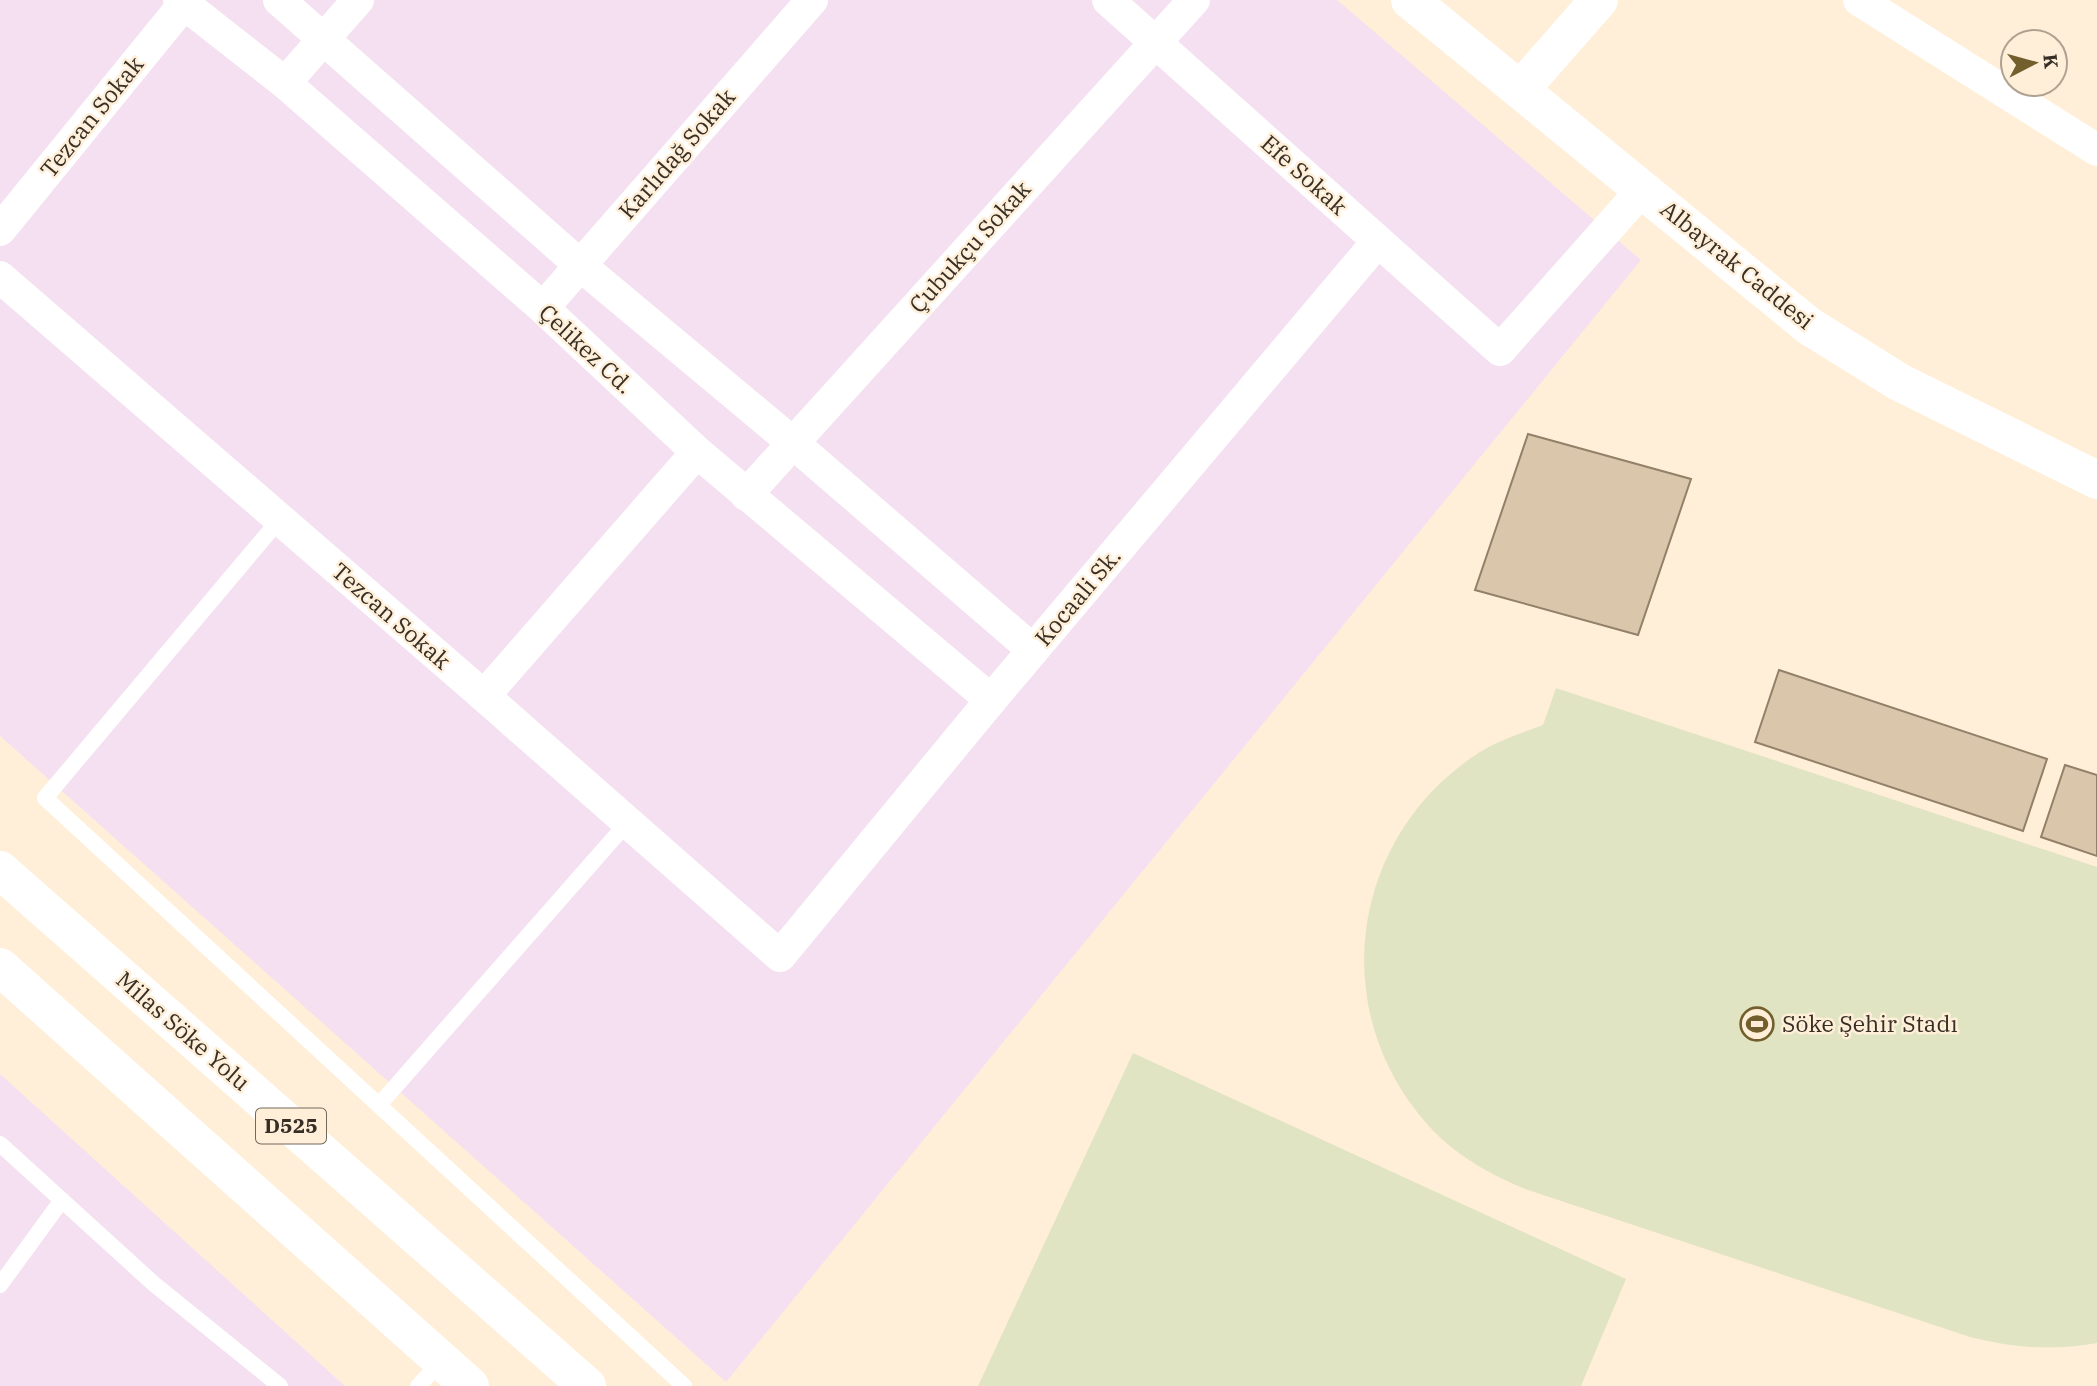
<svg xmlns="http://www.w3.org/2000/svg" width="2097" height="1386" viewBox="0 0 2097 1386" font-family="'IBM Plex Serif',serif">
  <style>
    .industrial { fill: #f4e0f0 }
    .green { fill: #e1e4c3 }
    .building { fill: #d9c6ab; stroke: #928068; stroke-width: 2 }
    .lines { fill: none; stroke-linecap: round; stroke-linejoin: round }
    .service { stroke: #fff; stroke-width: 16 }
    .minor { stroke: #fff; stroke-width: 32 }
    .tertiary { stroke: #fff; stroke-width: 38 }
    .trunk { stroke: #fff; stroke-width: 38 }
    .labels { text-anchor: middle; stroke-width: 5; stroke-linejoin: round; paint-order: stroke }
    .shield { fill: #ffefd9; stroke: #73695b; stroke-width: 2 }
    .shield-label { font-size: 21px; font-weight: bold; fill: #372f25 }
    .street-label { font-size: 23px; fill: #372f25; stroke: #ffefd9 }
    .poi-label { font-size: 23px; fill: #372f25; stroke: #ffefd9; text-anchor: start }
  </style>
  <rect width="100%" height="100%" fill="#ffefd9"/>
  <g class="industrial">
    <polygon points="0,0 1337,0 1641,260 726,1382 0,736"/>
    <polygon points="0,1074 345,1386 0,1386"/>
  </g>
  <g class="green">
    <path d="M1556 688 2097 867V1343C2053 1351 2013 1348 1970 1337L1528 1190C1485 1173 1446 1150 1417 1112 1326 996 1356 831 1480 752 1500 740 1522 733 1543 725Z"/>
    <polygon points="1133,1053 1626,1279 1581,1386 978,1386"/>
  </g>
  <g class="building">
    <polygon points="1528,434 1691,479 1638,635 1475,590"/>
    <polygon points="1779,670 2047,759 2023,831 1755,742"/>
    <polygon points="2065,765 2097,775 2097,856 2041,837"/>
  </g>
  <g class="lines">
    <g class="service">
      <polyline points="280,519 45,798 684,1386"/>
      <polyline points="379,1105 628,822"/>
      <polyline points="0,1144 154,1284 280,1386"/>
      <polyline points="0,1285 62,1200"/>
      <polyline points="418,1386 442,1361"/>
    </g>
    <g class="minor">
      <polyline points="179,0 285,83 543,308 697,452 991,700"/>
      <polyline points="279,0 580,265 793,443 1033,650"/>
      <polyline points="1108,0 1500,350 1643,189"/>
      <polyline points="1859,0 2097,150"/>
      <polyline points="285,83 358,0"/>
      <polyline points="0,230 184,4"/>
      <polyline points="0,277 484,696 780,956 991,700 1378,241"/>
      <polyline points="543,308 812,0"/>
      <polyline points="746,495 1194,0"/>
      <polyline points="484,696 697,452"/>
    </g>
    <g class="tertiary">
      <polyline points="1410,0 1809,326 1899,382 2097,480"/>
      <polyline points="1521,89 1599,0"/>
    </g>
    <g class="trunk">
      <polyline points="0,870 587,1386"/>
      <polyline points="0,967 470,1386"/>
    </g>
  </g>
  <defs>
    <symbol id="stadium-ring" viewBox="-11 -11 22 22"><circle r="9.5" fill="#ffefd9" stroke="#735e2d" stroke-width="1.5"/><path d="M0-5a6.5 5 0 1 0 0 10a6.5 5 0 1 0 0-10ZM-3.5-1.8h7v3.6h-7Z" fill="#735e2d"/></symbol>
  </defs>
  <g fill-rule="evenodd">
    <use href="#stadium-ring" x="1738" y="1005" width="38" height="38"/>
  </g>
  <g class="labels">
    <rect class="shield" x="256" y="1108.5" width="70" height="35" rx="5"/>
    <g class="shield-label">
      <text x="291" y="1133">D525</text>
    </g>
    <g class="street-label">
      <text transform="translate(92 117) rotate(-51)" y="8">Tezcan Sokak</text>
      <text transform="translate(677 154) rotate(-49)" y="8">Karlıdağ Sokak</text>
      <text transform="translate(1304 175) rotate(42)" y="8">Efe Sokak</text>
      <text transform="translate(970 247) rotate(-48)" y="8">Çubukçu Sokak</text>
      <text transform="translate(1737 265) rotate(39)" y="8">Albayrak Caddesi</text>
      <text transform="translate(586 349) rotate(43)" y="8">Çelikez Cd.</text>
      <text transform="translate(1078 597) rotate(-50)" y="8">Kocaali Sk.</text>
      <text transform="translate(391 616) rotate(41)" y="8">Tezcan Sokak</text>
      <text transform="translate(183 1031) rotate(41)" y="8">Milas Söke Yolu</text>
    </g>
    <g class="poi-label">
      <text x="1782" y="1032">Söke Şehir Stadı</text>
    </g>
  </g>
  <g transform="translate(2034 63) rotate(84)"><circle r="33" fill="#ffefd9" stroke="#afa291" stroke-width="2"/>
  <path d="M0-5L12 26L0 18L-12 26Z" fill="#735e2d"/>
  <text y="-10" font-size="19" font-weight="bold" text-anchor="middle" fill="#372f25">K</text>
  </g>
</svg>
